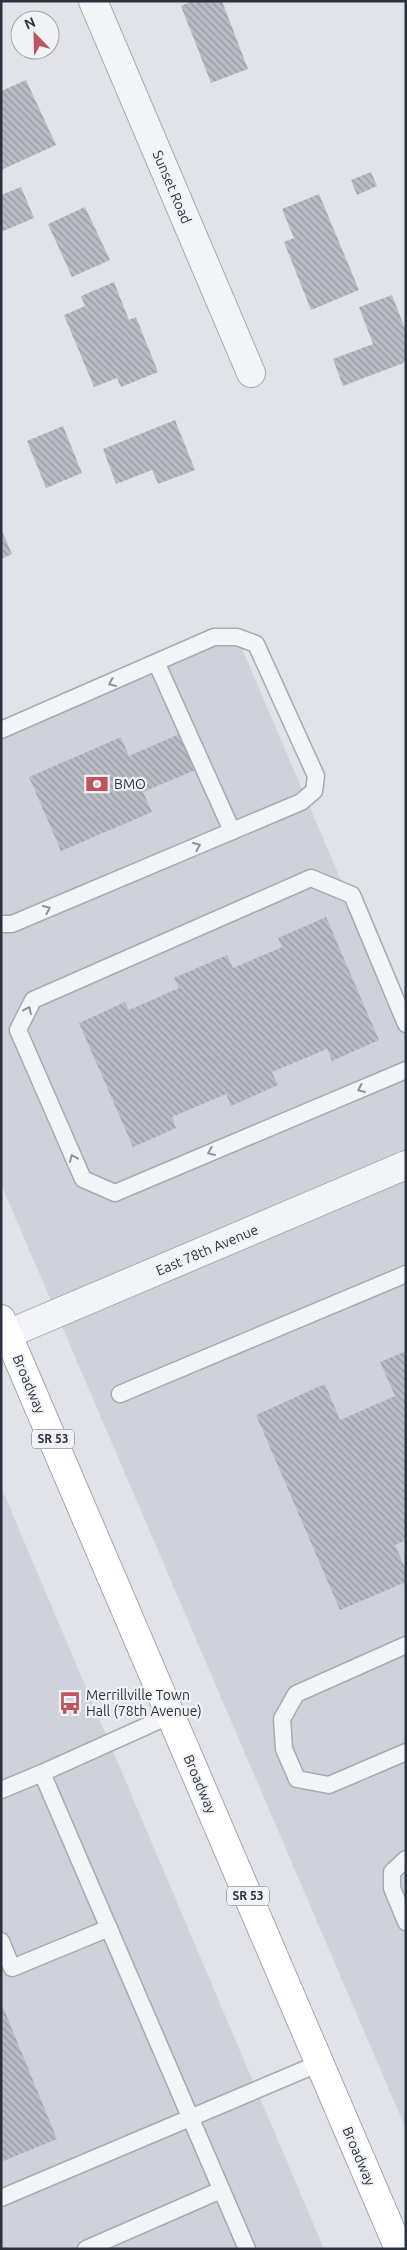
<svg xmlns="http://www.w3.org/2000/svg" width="407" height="2250" viewBox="0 0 407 2250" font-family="Ubuntu,sans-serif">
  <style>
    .built { fill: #cfd2da }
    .building { fill: url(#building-back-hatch) }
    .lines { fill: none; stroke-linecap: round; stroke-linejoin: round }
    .lane-casing { stroke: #a7aab2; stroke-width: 19 }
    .street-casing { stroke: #a7aab2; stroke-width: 30 }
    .primary-casing { stroke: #a2a7b2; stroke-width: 30 }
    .lane { stroke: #f3f4f7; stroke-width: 16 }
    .street { stroke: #f3f4f7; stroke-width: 28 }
    .primary { stroke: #fff; stroke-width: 28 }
    .oneway { stroke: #8f929a }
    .labels { text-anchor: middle; stroke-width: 4.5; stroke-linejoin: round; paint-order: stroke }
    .shield { fill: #f0f2f6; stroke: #666b75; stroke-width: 1 }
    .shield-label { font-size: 12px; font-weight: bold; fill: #2b313e }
    .street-label { font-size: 14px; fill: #2b313e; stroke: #f0f2f6 }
    .poi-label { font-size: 14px; fill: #2b313e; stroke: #f0f2f6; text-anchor: start }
  </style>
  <defs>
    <pattern id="building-back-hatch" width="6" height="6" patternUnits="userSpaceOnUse" patternTransform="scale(1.25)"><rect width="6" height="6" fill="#b9bcc4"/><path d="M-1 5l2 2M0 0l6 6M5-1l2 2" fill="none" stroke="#9799a1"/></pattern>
  </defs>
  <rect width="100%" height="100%" fill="#e1e3e8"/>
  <g class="built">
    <polygon points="237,637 406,1032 406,2129 1,1184 1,732"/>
    <polygon points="1,1487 324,2249 1,2249"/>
  </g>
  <g class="building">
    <polygon points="192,1 222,1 248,69 211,83 181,6"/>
    <polygon points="26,80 56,145 1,170 1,91"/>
    <polygon points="371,172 377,186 357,195 351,180"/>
    <polygon points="21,187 34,218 1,232 1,195"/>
    <polygon points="319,194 359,290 311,310 284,242 294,238 282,209"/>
    <polygon points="85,207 110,260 72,277 48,224"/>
    <polygon points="114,282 129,320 136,317 158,372 121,387 117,378 94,387 64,315 85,306 81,296"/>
    <polygon points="392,295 406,331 406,362 343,386 333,359 373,344 359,307"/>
    <polygon points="175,420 195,470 158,484 152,470 116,484 103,449"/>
    <polygon points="63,426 82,473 46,488 27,441"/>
    <polygon points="1,529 12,554 1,559"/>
    <polygon points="184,732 200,768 143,792 152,812 61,851 29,777 121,737 129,756"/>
    <polygon points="326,917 379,1040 332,1061 327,1049 272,1072 278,1085 231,1106 226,1094 172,1117 176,1128 133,1147 79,1023 125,1002 129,1010 179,988 174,978 227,955 233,968 282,947 278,938"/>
    <polygon points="406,1351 406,1540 395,1545 406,1570 406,1582 340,1610 256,1415 325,1384 340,1420 395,1396 380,1362"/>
    <polygon points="3,2007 57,2139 1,2162 1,2008"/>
  </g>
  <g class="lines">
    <defs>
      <g id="lane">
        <polyline points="157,664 232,831"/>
        <polyline points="1,730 214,637 237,637 256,644 316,776 314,791 301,802 12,924 1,924"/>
        <polyline points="406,1024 352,895 311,878 33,1000 18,1030 83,1179 115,1193 406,1070"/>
        <polyline points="120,1394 406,1274"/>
        <polyline points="406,1645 296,1694 282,1719 284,1749 297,1779 329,1785 406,1752"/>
        <polyline points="171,1715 42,1773 247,2249"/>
        <polyline points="1,1790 42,1773"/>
        <polyline points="406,1859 392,1872 392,1888 406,1922"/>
        <polyline points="1,1941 12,1968 109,1928"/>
        <polyline points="1,2198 320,2063"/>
        <polyline points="86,2249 221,2190"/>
      </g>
      <g id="street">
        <polyline points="93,1 251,373"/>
        <polyline points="8,1334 406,1165"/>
      </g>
      <polyline id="primary" points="1,1319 399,2249"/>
    </defs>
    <use href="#lane" class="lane-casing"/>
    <use href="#street" class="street-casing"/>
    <use href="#primary" class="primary-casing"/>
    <use href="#lane" class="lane"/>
    <use href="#street" class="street"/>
    <use href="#primary" class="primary"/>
  </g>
  <defs><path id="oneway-chevron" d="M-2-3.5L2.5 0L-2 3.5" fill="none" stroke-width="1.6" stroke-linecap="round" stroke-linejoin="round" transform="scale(1.25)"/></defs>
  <g class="oneway">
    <use href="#oneway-chevron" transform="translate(112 683) rotate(157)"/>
    <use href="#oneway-chevron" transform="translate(197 846) rotate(-23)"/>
    <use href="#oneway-chevron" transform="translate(47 909) rotate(-23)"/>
    <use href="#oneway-chevron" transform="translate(28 1010) rotate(-65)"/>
    <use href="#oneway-chevron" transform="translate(361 1089) rotate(157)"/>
    <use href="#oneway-chevron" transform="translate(211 1152) rotate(157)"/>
    <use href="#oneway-chevron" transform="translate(73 1158) rotate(-113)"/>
  </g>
  <defs>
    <symbol id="bank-bare" viewBox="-9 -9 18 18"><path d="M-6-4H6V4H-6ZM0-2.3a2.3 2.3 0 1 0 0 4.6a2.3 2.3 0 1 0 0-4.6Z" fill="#be555e" stroke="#f0f2f6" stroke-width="2.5" paint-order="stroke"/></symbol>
    <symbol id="bus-bare" viewBox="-9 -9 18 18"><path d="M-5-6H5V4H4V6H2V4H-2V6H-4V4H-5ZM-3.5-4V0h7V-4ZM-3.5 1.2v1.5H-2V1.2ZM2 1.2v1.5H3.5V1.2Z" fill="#be555e" stroke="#f0f2f6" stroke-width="2.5" paint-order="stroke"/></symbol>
  </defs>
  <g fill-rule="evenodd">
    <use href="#bank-bare" x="81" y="768" width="32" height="32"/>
    <use href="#bus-bare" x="54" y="1687" width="32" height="32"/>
  </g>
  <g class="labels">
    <g class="shield">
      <rect x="32" y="1429.5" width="42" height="19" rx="4"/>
      <rect x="227" y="1886.5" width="42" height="19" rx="4"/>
    </g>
    <g class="shield-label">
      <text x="53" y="1443">SR 53</text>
      <text x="248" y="1900">SR 53</text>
    </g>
    <g class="street-label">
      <text transform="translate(172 187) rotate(67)" y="5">Sunset Road</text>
      <text transform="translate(207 1250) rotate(-23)" y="5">East 78th Avenue</text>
      <text transform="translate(29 1384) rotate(67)" y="5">Broadway</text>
      <text transform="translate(200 1784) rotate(67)" y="5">Broadway</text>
      <text transform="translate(359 2156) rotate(67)" y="5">Broadway</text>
    </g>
    <g class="poi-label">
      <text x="114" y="789">BMO</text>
      <text x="86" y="1700">Merrillville Town<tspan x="86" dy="16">Hall (78th Avenue)</tspan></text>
    </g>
  </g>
  <rect width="407" height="2250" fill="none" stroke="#2b313e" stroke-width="5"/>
  <g transform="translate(35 35) rotate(337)"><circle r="24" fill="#f0f2f6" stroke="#a1a5ac"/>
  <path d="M0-4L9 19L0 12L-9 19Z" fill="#be555e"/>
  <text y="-8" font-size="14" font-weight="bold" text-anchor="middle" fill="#2b313e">N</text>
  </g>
</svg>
